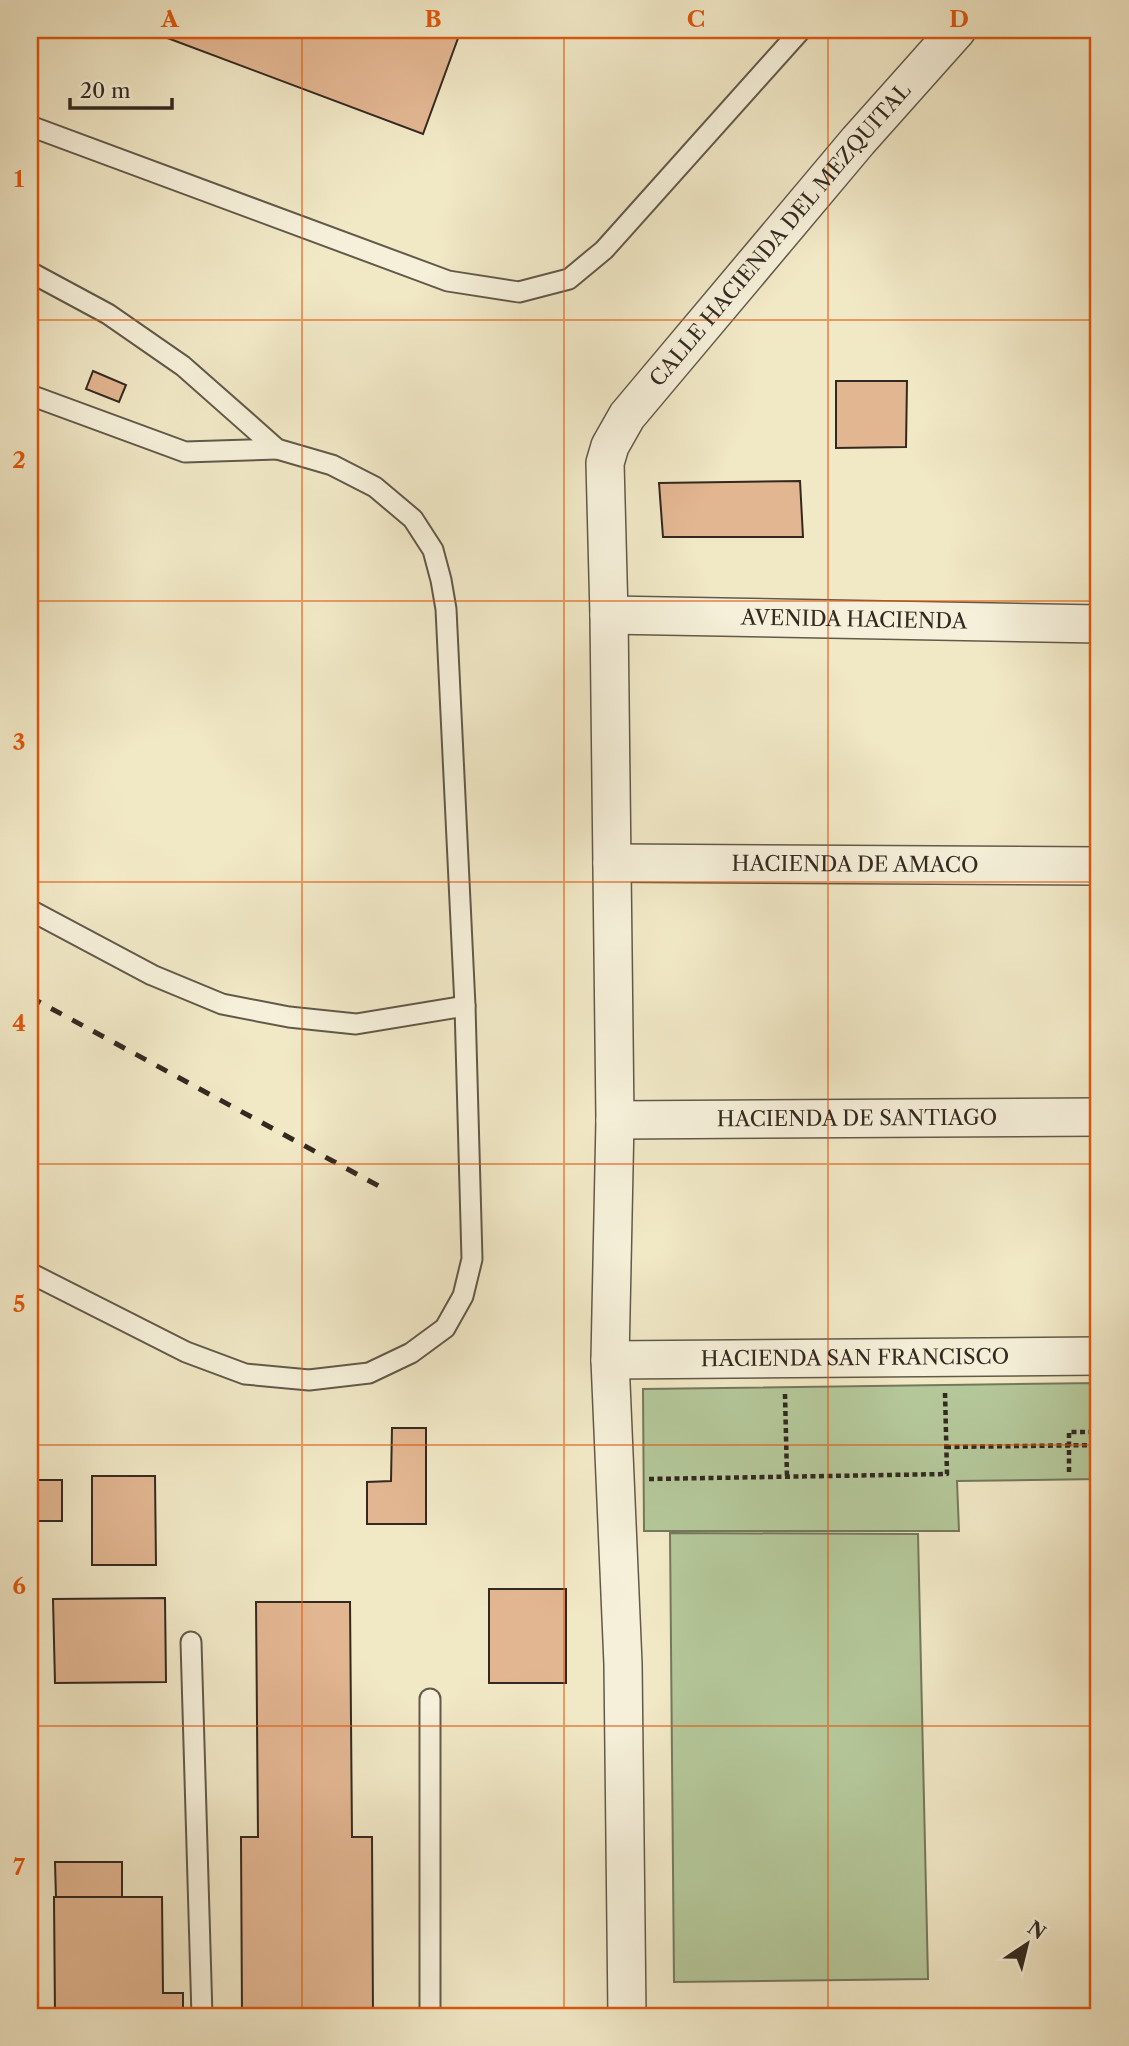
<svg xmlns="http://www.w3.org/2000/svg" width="1129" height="2046" viewBox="0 0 1129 2046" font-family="'Libre Caslon Text',serif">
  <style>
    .green { fill: #b4c799; stroke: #74785d; stroke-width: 2 }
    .building { fill: #e2b691; stroke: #332921; stroke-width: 2 }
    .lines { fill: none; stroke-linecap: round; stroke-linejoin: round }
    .lane-casing { stroke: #62594a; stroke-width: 23 }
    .street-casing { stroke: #62594a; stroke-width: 40 }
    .path { stroke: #332921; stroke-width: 4.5; stroke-dasharray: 5 3.5; stroke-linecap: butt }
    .lane { stroke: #f6f0da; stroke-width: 19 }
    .street { stroke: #f6f0da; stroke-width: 37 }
    .rail { stroke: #332921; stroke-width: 5; stroke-dasharray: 12 12; stroke-linecap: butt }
    .grid { fill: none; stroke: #df570d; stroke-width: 2; stroke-opacity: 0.55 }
    .labels { text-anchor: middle; stroke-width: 6; stroke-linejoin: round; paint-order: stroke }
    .street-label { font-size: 21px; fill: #332921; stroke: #f6f0da }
    .neatline { fill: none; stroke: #df570d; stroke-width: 2.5 }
    .grid-label { font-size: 23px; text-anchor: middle; font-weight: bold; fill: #df570d }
  </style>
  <rect width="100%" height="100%" fill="#f1e8c6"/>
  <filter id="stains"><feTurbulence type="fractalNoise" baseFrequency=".00286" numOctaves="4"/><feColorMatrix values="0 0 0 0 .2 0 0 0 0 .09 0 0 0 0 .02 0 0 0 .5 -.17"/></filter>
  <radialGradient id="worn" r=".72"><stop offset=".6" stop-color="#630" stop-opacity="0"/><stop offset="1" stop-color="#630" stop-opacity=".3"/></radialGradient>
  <g class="green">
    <polygon points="1099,1383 1099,1479 957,1481 959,1531 644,1531 643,1389"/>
    <polygon points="670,1533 918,1534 928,1979 674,1982"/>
  </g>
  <g class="building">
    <polygon points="146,30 461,30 423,134"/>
    <polygon points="93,371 126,385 119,402 86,389"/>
    <polygon points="836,381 907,381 906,447 836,448"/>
    <polygon points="800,481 803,537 663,537 659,483"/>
    <polygon points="392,1428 426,1428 426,1524 367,1524 367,1482 391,1481"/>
    <polygon points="92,1476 155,1476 156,1565 92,1565"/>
    <rect x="30" y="1480" width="32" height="41"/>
    <rect x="489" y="1589" width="77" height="94"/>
    <polygon points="165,1598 166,1682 55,1683 53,1599"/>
    <polygon points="256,1602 350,1602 352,1837 372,1837 373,2016 242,2016 241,1837 258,1837"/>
    <polygon points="55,1862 122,1862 122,1897 56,1898"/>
    <polygon points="54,1897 162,1897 163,1993 183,1993 183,2016 55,2016"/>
  </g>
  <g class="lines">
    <defs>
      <g id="lane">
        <polyline points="30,126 448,281 519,292 569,279 604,250 801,30"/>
        <polyline points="30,272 108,314 183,366 277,449 332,465 375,487 413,519 433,550 441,580 446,609 465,1006 472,1259 463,1296 445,1328 411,1353 369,1373 309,1380 245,1374 186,1352 30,1273"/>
        <polyline points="30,395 185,452 277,449"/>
        <polyline points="30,910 152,975 222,1004 289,1017 356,1024 465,1006"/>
        <polyline points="191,1642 202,2016"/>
        <polyline points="430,1699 430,2016"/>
      </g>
      <g id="street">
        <path id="s1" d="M609 615 1099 624"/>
        <path id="s2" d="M612 863 1099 866"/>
        <path id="s3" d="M615 1120 1099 1117"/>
        <path id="s4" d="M610 1360 1099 1356"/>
        <path id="s5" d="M627 2016 623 1664 610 1360 615 1120 609 615 605 463 610 446 627 416 858 141 957 30"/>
      </g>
    </defs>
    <use href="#lane" class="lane-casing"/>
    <use href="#street" class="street-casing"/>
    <g class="path">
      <polyline points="785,1394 787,1477"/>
      <polyline points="946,1447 1099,1445"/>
      <polyline points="1069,1472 1069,1432 1099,1432"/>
      <polyline points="649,1479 947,1474 945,1392"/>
    </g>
    <use href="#lane" class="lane"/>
    <use href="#street" class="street"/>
    <polyline class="rail" points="30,997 388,1191"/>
  </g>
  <path class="grid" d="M302 30V2016M564 30V2016M828 30V2016M30 320H1099M30 601H1099M30 882H1099M30 1164H1099M30 1445H1099M30 1726H1099"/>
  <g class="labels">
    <g class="street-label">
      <text dy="7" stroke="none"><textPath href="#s5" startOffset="1843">CALLE HACIENDA DEL MEZQUITAL</textPath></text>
      <text dy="7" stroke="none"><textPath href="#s1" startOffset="245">AVENIDA HACIENDA</textPath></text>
      <text dy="7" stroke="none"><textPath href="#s2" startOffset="243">HACIENDA DE AMACO</textPath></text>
      <text dy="7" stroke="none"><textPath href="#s3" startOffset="242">HACIENDA DE SANTIAGO</textPath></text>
      <text dy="7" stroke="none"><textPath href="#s4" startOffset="245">HACIENDA SAN FRANCISCO</textPath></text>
    </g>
  </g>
  <rect width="1129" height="2046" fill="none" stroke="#f1e8c6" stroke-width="77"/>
  <g transform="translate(1027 1944) rotate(35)" stroke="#f6f0da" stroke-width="5" paint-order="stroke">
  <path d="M0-5L12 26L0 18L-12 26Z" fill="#332921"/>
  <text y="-10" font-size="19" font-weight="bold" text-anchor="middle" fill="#332921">N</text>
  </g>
  <path d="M70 98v10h102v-10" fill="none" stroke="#332921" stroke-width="3.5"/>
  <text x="80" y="98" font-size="21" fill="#332921" stroke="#f6f0da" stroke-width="5" paint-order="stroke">20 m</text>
  <rect x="38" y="38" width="1052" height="1970" class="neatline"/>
  <g class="grid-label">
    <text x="170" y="27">A</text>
    <text x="433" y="27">B</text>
    <text x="696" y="27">C</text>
    <text x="959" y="27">D</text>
    <text x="19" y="187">1</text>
    <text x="19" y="468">2</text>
    <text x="19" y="750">3</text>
    <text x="19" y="1031">4</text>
    <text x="19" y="1312">5</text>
    <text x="19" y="1594">6</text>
    <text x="19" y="1875">7</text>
  </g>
  <rect width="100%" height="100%" filter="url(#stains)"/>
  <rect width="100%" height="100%" fill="url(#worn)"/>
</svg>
